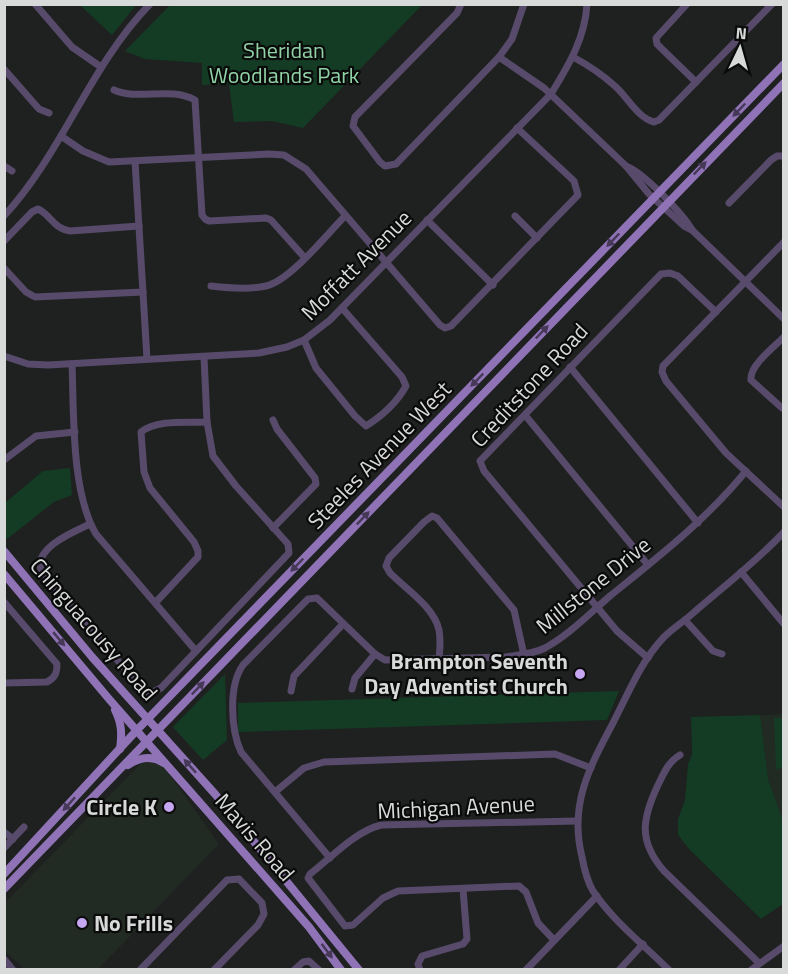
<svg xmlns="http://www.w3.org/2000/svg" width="788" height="974" viewBox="0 0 788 974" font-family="'Titillium Web',sans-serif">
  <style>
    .built { fill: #222a24 }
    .green { fill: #143c24 }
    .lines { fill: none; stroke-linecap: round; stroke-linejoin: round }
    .minor { stroke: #584a6b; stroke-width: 7 }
    .major { stroke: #9073b7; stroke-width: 8 }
    .oneway { fill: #463957 }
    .poi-dot { fill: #c5a6f0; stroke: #090a09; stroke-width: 2 }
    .labels { text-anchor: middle; stroke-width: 4.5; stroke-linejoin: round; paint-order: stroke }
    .park-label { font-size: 22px; fill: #90d3a6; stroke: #090a09 }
    .street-label { font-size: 22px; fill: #d7dad8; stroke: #090a09 }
    .poi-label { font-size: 22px; font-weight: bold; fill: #d7dad8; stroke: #090a09; text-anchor: end }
  </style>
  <rect width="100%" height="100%" fill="#1e211f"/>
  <g class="built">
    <polygon points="783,714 783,821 768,779 760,715"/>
    <polygon points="148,756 158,758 219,844 98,969 24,969 5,951 4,904"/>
  </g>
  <g class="green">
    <polygon points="80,5 136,5 112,35"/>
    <polygon points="170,5 170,4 422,5 303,128 272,121 234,122 229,84 202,85 202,63 145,59 125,51"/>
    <polygon points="70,468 72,495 54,502 7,539 5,536 5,503 43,471"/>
    <polygon points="225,674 227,740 203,760 173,727"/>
    <polygon points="619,691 607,720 238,732 238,703"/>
    <polygon points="760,715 768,779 783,821 783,904 761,919 689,849 678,835 678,819 685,800 688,764 692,755 691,717"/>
    <polygon points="774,718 783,718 783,768 776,769"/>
  </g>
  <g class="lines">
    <g class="minor">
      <polyline points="35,4 72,47 101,67"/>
      <polyline points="461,4 457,13 355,117 353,126 380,162 385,166 396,164 499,57 512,39 524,4"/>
      <polyline points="687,4 656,38 657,44 662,49 696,82"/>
      <polyline points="499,57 544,88 626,166 649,194 684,226 692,230"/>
      <path d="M573 57C588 65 603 75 616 87 628 98 638 118 654 122L659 120 772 4"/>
      <polyline points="4,69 39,109 49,113"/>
      <path d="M114 90C139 101 170 86 195 100L202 215 205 219 209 221 266 218 271 220 305 258"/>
      <polyline points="61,136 83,151 109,162 269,154 284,155 306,169 440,325 445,328 451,326 578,195 574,181 517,128"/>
      <polyline points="135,161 147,359"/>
      <polyline points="4,166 12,171"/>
      <path d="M626 166C643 172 683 214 692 230L784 319"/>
      <polyline points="729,203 771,160 777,156 784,156"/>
      <path d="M4 216C63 152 89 67 150 4"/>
      <polyline points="515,216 537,238"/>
      <polyline points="427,220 493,285"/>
      <path d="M4 241 32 212 38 209C51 215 54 229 70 231L139 226"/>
      <polyline points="784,242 663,366 662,372 666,381 726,453 784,507"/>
      <polyline points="4,268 26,292 35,297 143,292"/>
      <path d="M211 286C228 288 249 290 266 286 290 281 327 234 345 216"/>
      <path d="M304 340 316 368 355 416 366 426C382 416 397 402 406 386L402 377 342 308"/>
      <path d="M4 356 28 364 48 365 259 353 287 347 304 340 330 320 551 94C568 66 585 39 587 4"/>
      <path d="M72 364C74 412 71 492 96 534L196 651"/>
      <polyline points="570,367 698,523"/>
      <path d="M782 408 751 380C749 366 774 347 784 337"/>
      <polyline points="525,415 648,565"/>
      <polyline points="4,460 36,436 75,432"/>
      <path d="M90 524C73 532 31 549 42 572L143 690 149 694 161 688 289 553 288 544 236 486 213 456 207 422 204 357"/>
      <polyline points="273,528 316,484 315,478 277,429 273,420"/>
      <polyline points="741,572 784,624"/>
      <path d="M4 602 57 664C57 673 55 678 47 682L4 683"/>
      <path d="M156 602 198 557V551L194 542 150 488 144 472 141 432C157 419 188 423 207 422"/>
      <polyline points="685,620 713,651 722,654"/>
      <polyline points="648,658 617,631 484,471 480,461 661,274 670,273 678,276 716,312"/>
      <path d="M439 659C440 649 441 640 439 630 434 607 406 589 390 573L386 566 389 558 424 522 432 516 437 518 514 610 524 655"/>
      <polyline points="352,689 355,678 375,654"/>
      <polyline points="291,691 294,676 343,624"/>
      <path d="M680 755C668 762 664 773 658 785 642 819 638 841 664 871L759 963"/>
      <polyline points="275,792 304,768 324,762 555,754 591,768"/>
      <polyline points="4,832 13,839"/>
      <polyline points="4,848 24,827"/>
      <path d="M330 858 241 752C231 730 228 686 243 665L308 599 317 598 375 654 385 660 505 657C518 655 533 654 545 648 569 635 590 613 610 596 658 557 707 519 746 471"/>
      <path d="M554 940 538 923 526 892 519 886 398 891 383 898 353 925 345 926 308 878 310 874C332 857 354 832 381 825L577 821"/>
      <polyline points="4,959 13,970"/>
      <polyline points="140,970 227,880 239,879 262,903 264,914 258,925 214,970"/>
      <polyline points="294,970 303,962 309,961 319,970"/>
      <polyline points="420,970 418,964 422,956 463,944 467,939 463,889"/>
      <polyline points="526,970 597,896"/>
      <polyline points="619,970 643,944"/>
      <path d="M669 970C644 945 613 921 593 891 587 881 584 868 582 857 569 805 589 768 613 723 628 694 641 661 664 637 673 628 683 622 692 614 723 587 756 562 784 532"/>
      <polyline points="751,970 784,946"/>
    </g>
    <g class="major">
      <polyline points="4,551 92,657 215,794 359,970"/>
      <polyline points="4,574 109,699 309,927 341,970"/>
      <path d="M115 710C122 724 122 734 120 749"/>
      <path d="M128 765C140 757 151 755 164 763"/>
      <polyline points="4,874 137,730 784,64"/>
      <polyline points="4,889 784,83"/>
    </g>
  </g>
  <defs><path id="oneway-solid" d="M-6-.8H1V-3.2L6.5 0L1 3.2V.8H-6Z" transform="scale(1.5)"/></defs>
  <g class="oneway">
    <use href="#oneway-solid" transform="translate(739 110) rotate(134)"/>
    <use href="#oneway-solid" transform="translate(700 168) rotate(-46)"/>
    <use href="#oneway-solid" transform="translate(613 240) rotate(134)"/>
    <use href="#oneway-solid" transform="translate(542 332) rotate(-46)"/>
    <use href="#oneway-solid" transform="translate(477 380) rotate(134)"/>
    <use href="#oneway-solid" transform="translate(363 518) rotate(-46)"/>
    <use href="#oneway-solid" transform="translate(297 565) rotate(134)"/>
    <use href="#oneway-solid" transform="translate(59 639) rotate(50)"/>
    <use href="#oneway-solid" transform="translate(198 688) rotate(-46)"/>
    <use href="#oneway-solid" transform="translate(190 766) rotate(-132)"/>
    <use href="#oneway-solid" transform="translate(69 804) rotate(132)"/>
    <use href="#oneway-solid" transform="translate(327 951) rotate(53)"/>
  </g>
  <g class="poi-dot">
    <circle cx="580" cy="674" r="6"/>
    <circle cx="169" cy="807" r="6"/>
    <circle cx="82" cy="923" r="6"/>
  </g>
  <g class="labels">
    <g class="park-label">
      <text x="284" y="58">Sheridan<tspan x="284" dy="25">Woodlands Park</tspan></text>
    </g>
    <g class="street-label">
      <text transform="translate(356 265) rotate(-45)" y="8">Moffatt Avenue</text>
      <text transform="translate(529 385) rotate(-47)" y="8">Creditstone Road</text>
      <text transform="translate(379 455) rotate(-46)" y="8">Steeles Avenue West</text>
      <text transform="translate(593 585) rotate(-39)" y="8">Millstone Drive</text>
      <text transform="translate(94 629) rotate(49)" y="8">Chinguacousy Road</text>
      <text transform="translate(456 807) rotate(-3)" y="8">Michigan Avenue</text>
      <text transform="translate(255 837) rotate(49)" y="8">Mavis Road</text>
    </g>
    <g class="poi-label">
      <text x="568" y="669">Brampton Seventh<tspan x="568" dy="25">Day Adventist Church</tspan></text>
      <text x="157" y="815">Circle K</text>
      <text x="94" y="931" text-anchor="start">No Frills</text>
    </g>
  </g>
  <rect width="788" height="974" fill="none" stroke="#d7dad8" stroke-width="12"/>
  <g transform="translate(740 48) rotate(5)" stroke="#090a09" stroke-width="4.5" paint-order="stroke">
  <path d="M0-4.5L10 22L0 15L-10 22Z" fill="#d7dad8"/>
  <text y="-9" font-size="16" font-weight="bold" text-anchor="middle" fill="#d7dad8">N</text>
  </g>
</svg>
